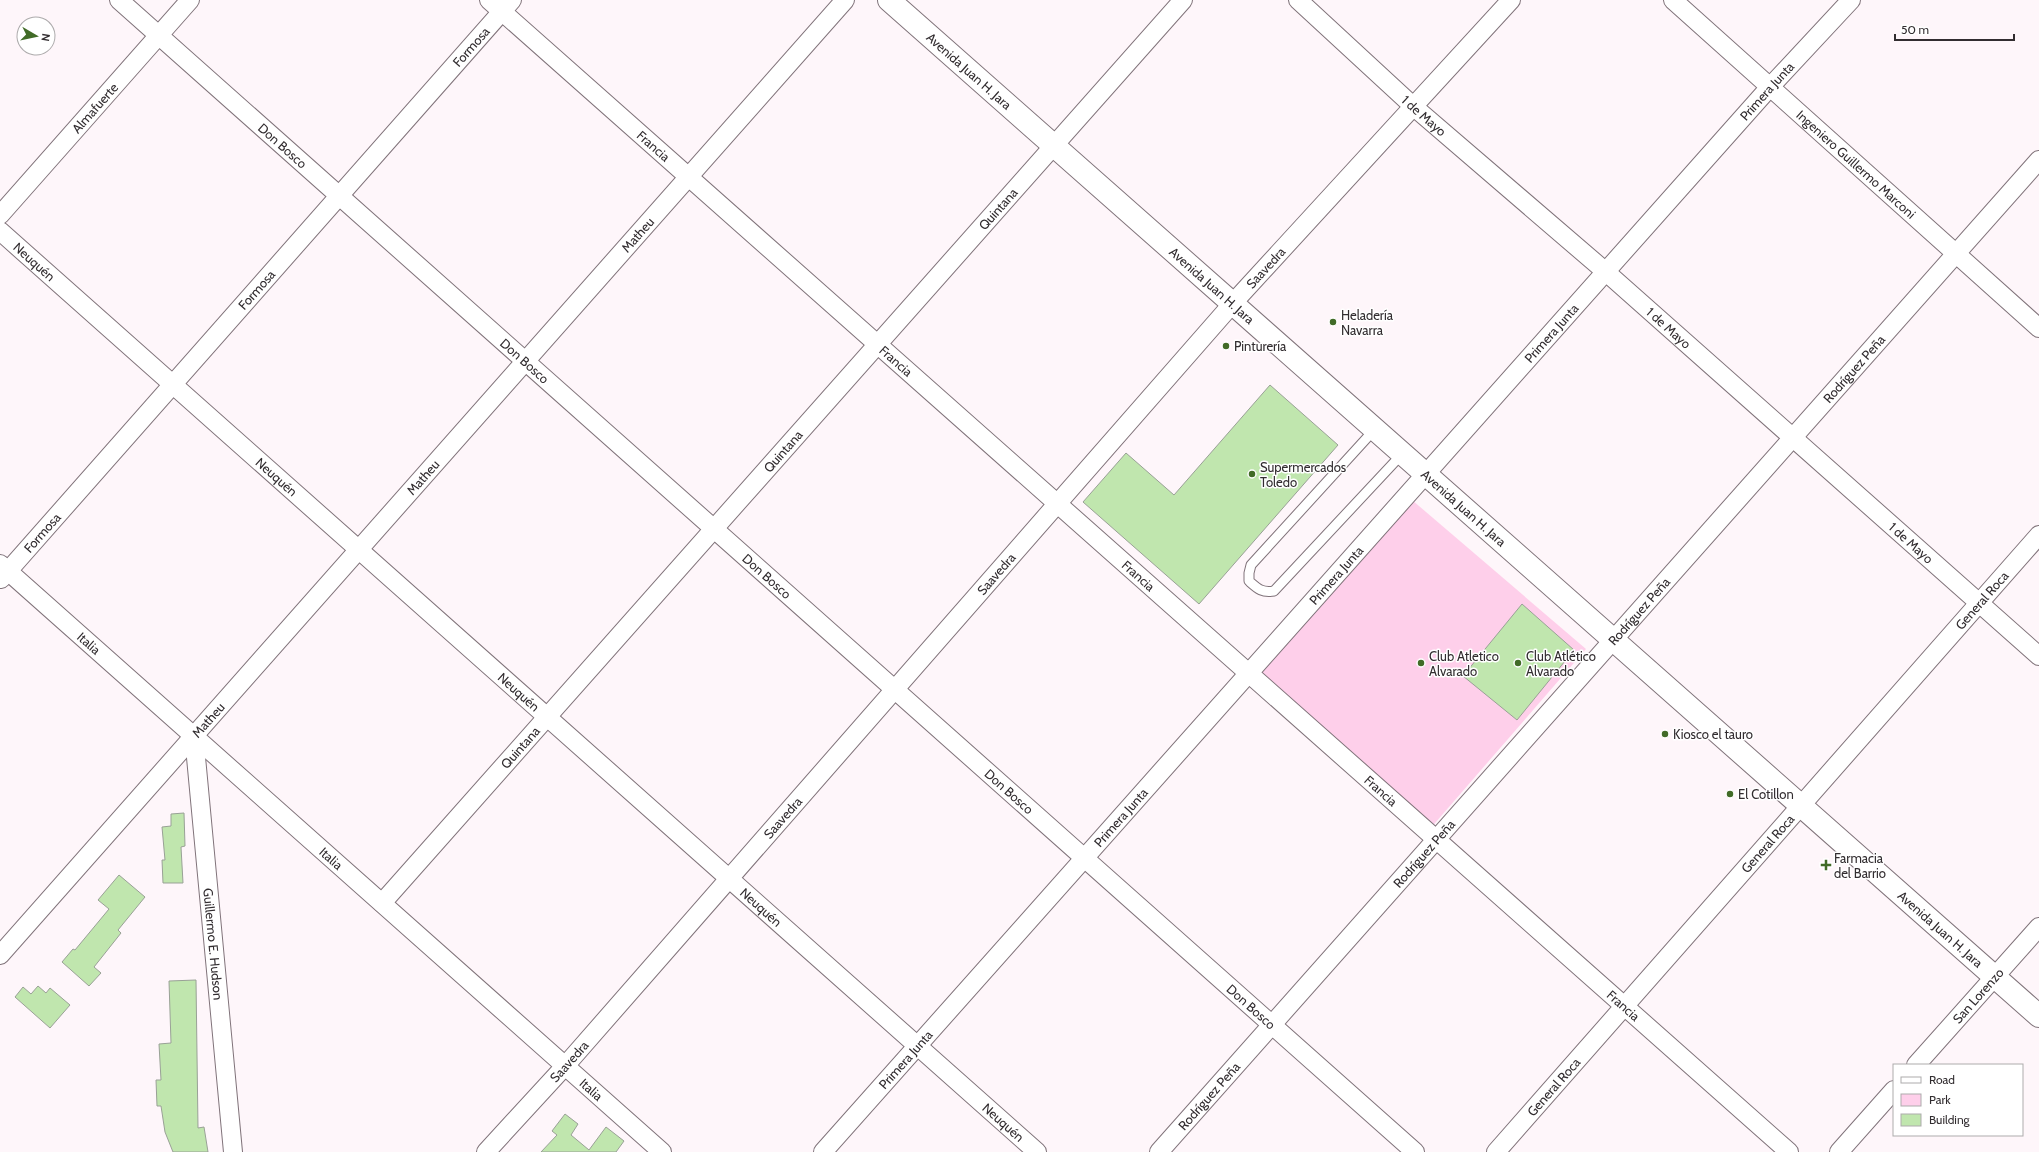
<svg xmlns="http://www.w3.org/2000/svg" width="2039" height="1152" viewBox="0 0 2039 1152" font-family="Cabin,sans-serif">
  <style>
    .green { fill: #fecfea }
    .building { fill: #c0e6ae; stroke: #99a196 }
    .lines { fill: none; stroke-linecap: round; stroke-linejoin: round }
    .service-casing { stroke: #80737a; stroke-width: 11 }
    .minor-casing { stroke: #80737a; stroke-width: 20 }
    .secondary-casing { stroke: #80737a; stroke-width: 24 }
    .service { stroke: #fff; stroke-width: 9 }
    .minor { stroke: #fff; stroke-width: 18 }
    .secondary { stroke: #fff; stroke-width: 22 }
    .poi-dot { fill: #416b27; stroke: #fff; stroke-width: 1.5 }
    .labels { text-anchor: middle; stroke-width: 3; stroke-linejoin: round; paint-order: stroke }
    .street-label { font-size: 13px; fill: #322d30; stroke: #fff }
    .poi-label { font-size: 13px; fill: #322d30; stroke: #fff; text-anchor: start }
  </style>
  <rect width="100%" height="100%" fill="#fef6fa"/>
  <polygon class="green" points="1412,500 1586,649 1429,830 1255,676"/>
  <g class="building">
    <polygon points="1270,385 1338,445 1199,604 1083,502 1126,453 1174,495"/>
    <polygon points="1522,604 1574,650 1517,720 1463,676"/>
    <polygon points="184,813 185,846 181,847 183,883 163,883 162,860 165,860 162,827 171,826 171,814"/>
    <polygon points="119,875 145,897 118,930 121,933 94,967 101,973 89,986 62,962 73,949 75,950 109,909 98,900"/>
    <polygon points="196,980 198,1128 204,1127 208,1152 173,1152 165,1132 161,1106 157,1106 156,1080 161,1080 159,1044 171,1043 169,981"/>
    <polygon points="38,986 46,993 50,988 70,1005 50,1028 15,997 23,987 31,994"/>
    <polygon points="565,1114 578,1124 571,1135 589,1150 606,1127 624,1141 616,1152 541,1152 557,1135 552,1131"/>
  </g>
  <g class="lines">
    <defs>
      <path id="service" d="M1375 429 1251 565 1249 573V581C1258 589 1262 593 1274 591L1403 453"/>
      <g id="minor">
        <path id="s1" d="M119 0 1415 1152"/>
        <path id="s2" d="M489 0 1789 1152"/>
        <path id="s3" d="M1298 0 1414 107 1606 272 2039 656"/>
        <path id="s4" d="M1673 0 2039 328"/>
        <path id="s5" d="M0 215 190 0"/>
        <path id="s6" d="M0 231 1037 1152"/>
        <path id="s7" d="M0 564 662 1152"/>
        <path id="s8" d="M1 579 512 0"/>
        <path id="s9" d="M194 736 233 1152"/>
        <path id="s10" d="M382 903 1183 0"/>
        <path id="s11" d="M0 955 845 0"/>
        <path id="s12" d="M1916 1065 2039 927"/>
        <path id="s13" d="M486 1152 565 1066 1233 303 1511 0"/>
        <path id="s14" d="M823 1152 1769 88 1851 0"/>
        <path id="s15" d="M1159 1152 2039 160"/>
        <path id="s16" d="M1496 1152 2039 535"/>
        <polyline points="1839,1152 1894,1090"/>
      </g>
      <g id="secondary">
        <path id="s17" d="M889 0 2039 1016"/>
      </g>
    </defs>
    <use href="#service" class="service-casing"/>
    <use href="#minor" class="minor-casing"/>
    <use href="#secondary" class="secondary-casing"/>
    <use href="#service" class="service"/>
    <use href="#minor" class="minor"/>
    <use href="#secondary" class="secondary"/>
  </g>
  <g class="poi-dot">
    <circle cx="1333" cy="322" r="4"/>
    <circle cx="1226" cy="346" r="4"/>
    <circle cx="1252" cy="474" r="4"/>
    <circle cx="1421" cy="663" r="4"/>
    <circle cx="1518" cy="663" r="4"/>
    <circle cx="1665" cy="734" r="4"/>
    <circle cx="1730" cy="794" r="4"/>
    <path d="M1824 859h4v4h4v4h-4v4h-4v-4h-4v-4h4z"/>
  </g>
  <g class="labels">
    <g class="street-label">
      <text dy="5" stroke="none"><textPath href="#s8" startOffset="710">Formosa</textPath></text>
      <text dy="5" stroke="none"><textPath href="#s17" startOffset="107">Avenida Juan H. Jara</textPath></text>
      <text dy="5" stroke="none"><textPath href="#s14" startOffset="1420">Primera Junta</textPath></text>
      <text dy="5" stroke="none"><textPath href="#s5" startOffset="143">Almafuerte</textPath></text>
      <text dy="5" stroke="none"><textPath href="#s3" startOffset="171">1 de Mayo</textPath></text>
      <text dy="5" stroke="none"><textPath href="#s1" startOffset="219">Don Bosco</textPath></text>
      <text dy="5" stroke="none"><textPath href="#s2" startOffset="220">Francia</textPath></text>
      <text dy="5" stroke="none"><textPath href="#s4" startOffset="246">Ingeniero Guillermo Marconi</textPath></text>
      <text dy="5" stroke="none"><textPath href="#s10" startOffset="928">Quintana</textPath></text>
      <text dy="5" stroke="none"><textPath href="#s11" startOffset="962">Matheu</textPath></text>
      <text dy="5" stroke="none"><textPath href="#s6" startOffset="46">Neuquén</textPath></text>
      <text dy="5" stroke="none"><textPath href="#s13" startOffset="1179">Saavedra</textPath></text>
      <text dy="5" stroke="none"><textPath href="#s17" startOffset="431">Avenida Juan H. Jara</textPath></text>
      <text dy="5" stroke="none"><textPath href="#s8" startOffset="386">Formosa</textPath></text>
      <text dy="5" stroke="none"><textPath href="#s3" startOffset="495">1 de Mayo</textPath></text>
      <text dy="5" stroke="none"><textPath href="#s14" startOffset="1096">Primera Junta</textPath></text>
      <text dy="5" stroke="none"><textPath href="#s1" startOffset="543">Don Bosco</textPath></text>
      <text dy="5" stroke="none"><textPath href="#s2" startOffset="544">Francia</textPath></text>
      <text dy="5" stroke="none"><textPath href="#s15" startOffset="1047">Rodríguez Peña</textPath></text>
      <text dy="5" stroke="none"><textPath href="#s10" startOffset="604">Quintana</textPath></text>
      <text dy="5" stroke="none"><textPath href="#s6" startOffset="370">Neuquén</textPath></text>
      <text dy="5" stroke="none"><textPath href="#s11" startOffset="638">Matheu</textPath></text>
      <text dy="5" stroke="none"><textPath href="#s17" startOffset="767">Avenida Juan H. Jara</textPath></text>
      <text dy="5" stroke="none"><textPath href="#s8" startOffset="62">Formosa</textPath></text>
      <text dy="5" stroke="none"><textPath href="#s3" startOffset="819">1 de Mayo</textPath></text>
      <text dy="5" stroke="none"><textPath href="#s13" startOffset="771">Saavedra</textPath></text>
      <text dy="5" stroke="none"><textPath href="#s14" startOffset="772">Primera Junta</textPath></text>
      <text dy="5" stroke="none"><textPath href="#s1" startOffset="867">Don Bosco</textPath></text>
      <text dy="5" stroke="none"><textPath href="#s2" startOffset="868">Francia</textPath></text>
      <text dy="5" stroke="none"><textPath href="#s16" startOffset="735">General Roca</textPath></text>
      <text dy="5" stroke="none"><textPath href="#s15" startOffset="723">Rodríguez Peña</textPath></text>
      <text dy="5" stroke="none"><textPath href="#s7" startOffset="119">Italia</textPath></text>
      <text dy="5" stroke="none"><textPath href="#s6" startOffset="694">Neuquén</textPath></text>
      <text dy="5" stroke="none"><textPath href="#s11" startOffset="314">Matheu</textPath></text>
      <text dy="5" stroke="none"><textPath href="#s10" startOffset="208">Quintana</textPath></text>
      <text dy="5" stroke="none"><textPath href="#s1" startOffset="1191">Don Bosco</textPath></text>
      <text dy="5" stroke="none"><textPath href="#s2" startOffset="1192">Francia</textPath></text>
      <text dy="5" stroke="none"><textPath href="#s14" startOffset="448">Primera Junta</textPath></text>
      <text dy="5" stroke="none"><textPath href="#s13" startOffset="447">Saavedra</textPath></text>
      <text dy="5" stroke="none"><textPath href="#s16" startOffset="411">General Roca</textPath></text>
      <text dy="5" stroke="none"><textPath href="#s15" startOffset="399">Rodríguez Peña</textPath></text>
      <text dy="5" stroke="none"><textPath href="#s7" startOffset="443">Italia</textPath></text>
      <text dy="5" stroke="none"><textPath href="#s6" startOffset="1018">Neuquén</textPath></text>
      <text dy="5" stroke="none"><textPath href="#s17" startOffset="1403">Avenida Juan H. Jara</textPath></text>
      <text dy="5" stroke="none"><textPath href="#s9" startOffset="209">Guillermo E. Hudson</textPath></text>
      <text dy="5" stroke="none"><textPath href="#s12" startOffset="93">San Lorenzo</textPath></text>
      <text dy="5" stroke="none"><textPath href="#s1" startOffset="1515">Don Bosco</textPath></text>
      <text dy="5" stroke="none"><textPath href="#s2" startOffset="1516">Francia</textPath></text>
      <text dy="5" stroke="none"><textPath href="#s14" startOffset="124">Primera Junta</textPath></text>
      <text dy="5" stroke="none"><textPath href="#s13" startOffset="123">Saavedra</textPath></text>
      <text dy="5" stroke="none"><textPath href="#s16" startOffset="87">General Roca</textPath></text>
      <text dy="5" stroke="none"><textPath href="#s7" startOffset="791">Italia</textPath></text>
      <text dy="5" stroke="none"><textPath href="#s15" startOffset="75">Rodríguez Peña</textPath></text>
      <text dy="5" stroke="none"><textPath href="#s6" startOffset="1342">Neuquén</textPath></text>
    </g>
    <g class="poi-label">
      <text x="1341" y="320">Heladería<tspan x="1341" dy="15">Navarra</tspan></text>
      <text x="1234" y="351">Pinturería</text>
      <text x="1260" y="472">Supermercados<tspan x="1260" dy="15">Toledo</tspan></text>
      <text x="1429" y="661">Club Atletico<tspan x="1429" dy="15">Alvarado</tspan></text>
      <text x="1526" y="661">Club Atlético<tspan x="1526" dy="15">Alvarado</tspan></text>
      <text x="1673" y="739">Kiosco el tauro</text>
      <text x="1738" y="799">El Cotillon</text>
      <text x="1834" y="863">Farmacia<tspan x="1834" dy="15">del Barrio</tspan></text>
    </g>
  </g>
  <rect x="1893" y="1064" width="130" height="72" fill="#ffffff" stroke="#adabac"/>
  <rect x="1901" y="1077" width="20" height="6" fill="#ffffff" stroke="#adabac"/>
  <text x="1929" y="1084" font-size="12" fill="#322d30">Road</text>
  <rect x="1901" y="1094" width="20" height="12" fill="#fecfea" stroke="#adabac"/>
  <text x="1929" y="1104" font-size="12" fill="#322d30">Park</text>
  <rect x="1901" y="1114" width="20" height="12" fill="#c0e6ae" stroke="#adabac"/>
  <text x="1929" y="1124" font-size="12" fill="#322d30">Building</text>
  <g transform="translate(36 36) rotate(99)"><circle r="19" fill="#ffffff" stroke="#adabac"/>
  <path d="M0-3L7 15L0 10L-7 15Z" fill="#416b27"/>
  <text y="-6" font-size="11" font-weight="bold" text-anchor="middle" fill="#322d30">N</text>
  </g>
  <path d="M1895 34v6h119v-6" fill="none" stroke="#322d30" stroke-width="2"/>
  <text x="1901" y="34" font-size="12" fill="#322d30" stroke="#ffffff" stroke-width="3" paint-order="stroke">50 m</text>
</svg>
